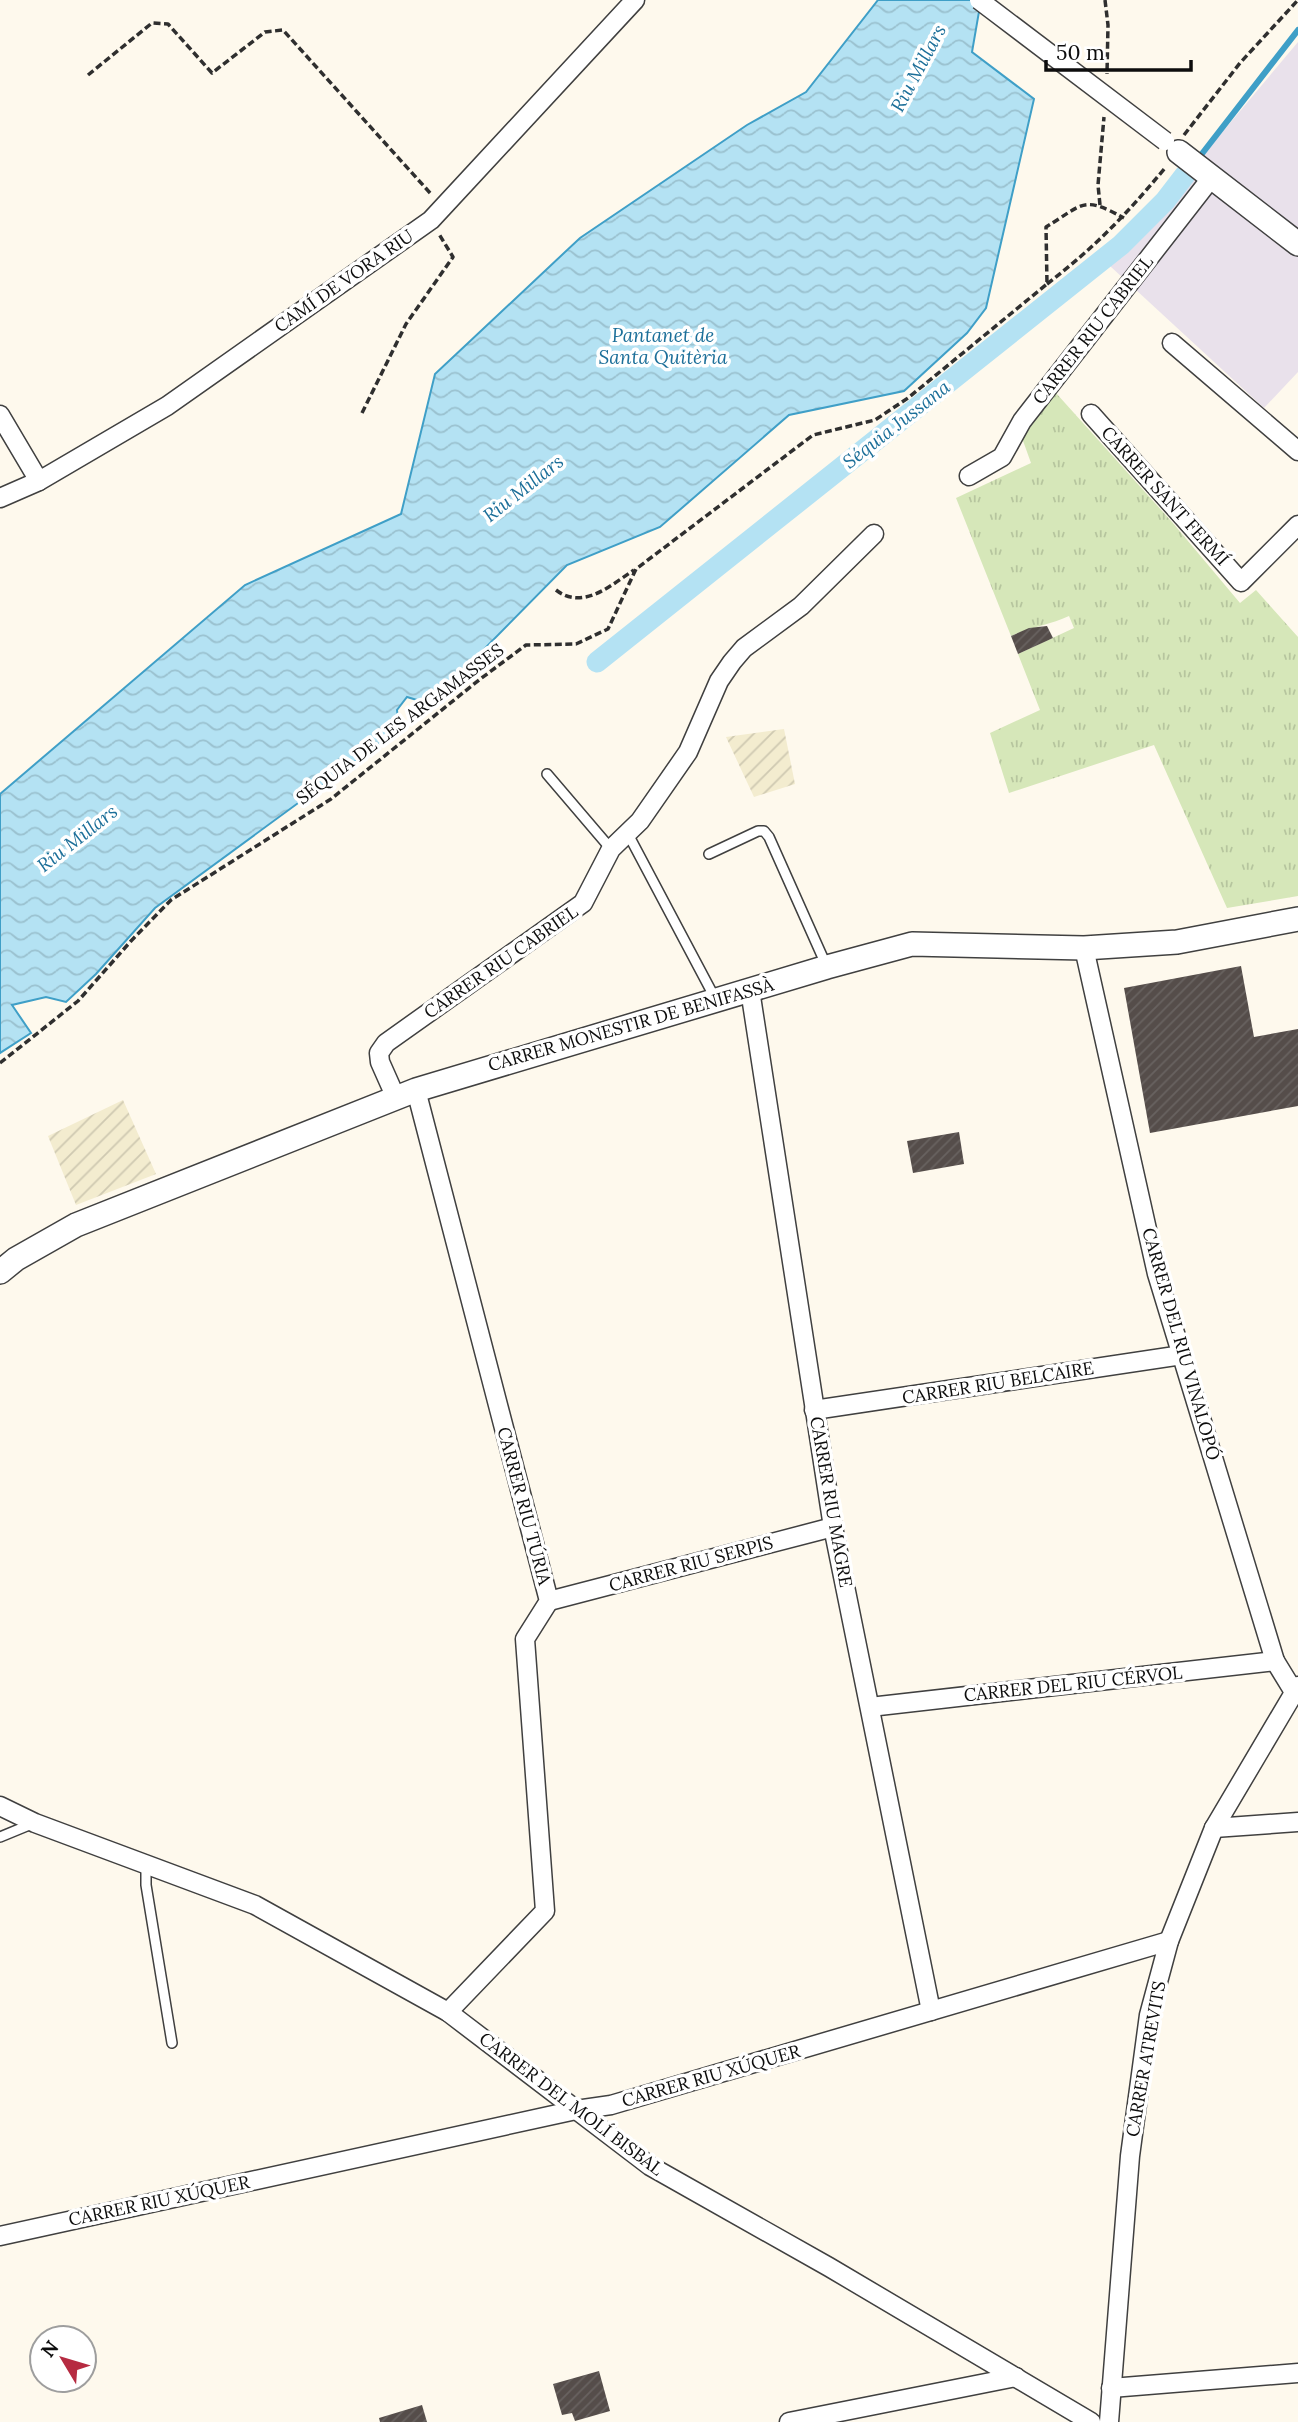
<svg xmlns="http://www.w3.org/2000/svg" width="1298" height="2422" viewBox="0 0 1298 2422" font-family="Lora,serif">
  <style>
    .industrial { fill: #e9e1eb }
    .farmland { fill: url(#farmland-furrows) }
    .grass { fill: url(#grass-tufts) }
    .water { fill: url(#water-waves); stroke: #3f9fc7; stroke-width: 2 }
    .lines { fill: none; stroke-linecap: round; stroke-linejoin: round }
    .stream { stroke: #3f9fc7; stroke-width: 6 }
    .canal { stroke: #b4e2f3; stroke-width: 21 }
    .building { fill: url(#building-hatch) }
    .service-casing { stroke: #404040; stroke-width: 12 }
    .minor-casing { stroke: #404040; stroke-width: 21 }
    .tertiary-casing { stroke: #404040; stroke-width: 26 }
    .path { stroke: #2f2f2f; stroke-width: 3.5; stroke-dasharray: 7 3.5; stroke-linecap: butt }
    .service { stroke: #fff; stroke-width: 9 }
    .minor { stroke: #fff; stroke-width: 18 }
    .tertiary { stroke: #fff; stroke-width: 23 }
    .minor-bridge-casing { stroke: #404040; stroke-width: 21; stroke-linecap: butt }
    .minor-bridge { stroke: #fff; stroke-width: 18 }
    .labels { text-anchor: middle; stroke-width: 7; stroke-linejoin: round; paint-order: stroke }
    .street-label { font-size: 18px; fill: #0d0d0d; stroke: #fff }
    .water-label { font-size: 19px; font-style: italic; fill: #1c6f99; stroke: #fff }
  </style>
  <defs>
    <pattern id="farmland-furrows" width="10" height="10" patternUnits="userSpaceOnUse" patternTransform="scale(1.75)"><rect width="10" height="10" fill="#f3eccf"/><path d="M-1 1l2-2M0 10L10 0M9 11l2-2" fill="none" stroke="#cfc9b1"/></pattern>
    <pattern id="grass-tufts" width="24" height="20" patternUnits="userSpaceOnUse" patternTransform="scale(1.75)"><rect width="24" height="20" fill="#d6e7b9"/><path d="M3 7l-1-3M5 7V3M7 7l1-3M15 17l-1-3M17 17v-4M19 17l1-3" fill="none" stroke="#b6c59e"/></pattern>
    <pattern id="water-waves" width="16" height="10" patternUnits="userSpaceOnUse" patternTransform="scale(1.75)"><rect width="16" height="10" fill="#b4e2f3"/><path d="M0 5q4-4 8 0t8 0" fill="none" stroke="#9ac1cf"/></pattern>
    <pattern id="building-hatch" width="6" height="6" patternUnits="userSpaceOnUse" patternTransform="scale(1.75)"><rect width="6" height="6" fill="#554d4a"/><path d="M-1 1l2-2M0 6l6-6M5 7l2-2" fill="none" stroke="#686260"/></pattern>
  </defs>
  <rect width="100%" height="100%" fill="#fef9ed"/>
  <polygon class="industrial" points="1298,42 1298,372 1264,408 1110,266"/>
  <g class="farmland">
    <polygon points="784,729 795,784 754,797 726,737"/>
    <polygon points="123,1100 156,1174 76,1205 48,1136"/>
  </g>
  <path class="grass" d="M1056 393 1172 522 1240 603 1256 590 1298 637V896L1227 908 1154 745 1009 793 990 733 1040 710 1018 654 1074 628 1069 616C1050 625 1030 627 1011 636L956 498 1031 463 1022 438Z"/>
  <polygon class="water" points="878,0 981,0 972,52 1034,99 986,308 967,333 904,391 789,415 660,527 567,565 430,704 407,697 397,710 399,729 155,908 96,974 66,1002 46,997 12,1005 31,1033 0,1053 0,794 245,585 401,514 435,374 580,238 747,125 806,92"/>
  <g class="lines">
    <polyline class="stream" points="1201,155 1298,30"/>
    <polyline class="canal" points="597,662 1121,245 1165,201 1185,175"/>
  </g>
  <g class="building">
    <polygon points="1047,626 1053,638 1018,654 1011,636 1029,628"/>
    <polygon points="1241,966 1254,1037 1298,1029 1298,1106 1150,1133 1124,988"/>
    <polygon points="959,1132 964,1164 913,1173 907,1141"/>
    <polygon points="599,2371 610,2411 575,2421 572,2413 562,2415 553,2384"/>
    <polygon points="422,2405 427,2422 380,2422 379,2418"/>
  </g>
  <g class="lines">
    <defs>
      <g id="service">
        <polyline points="547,774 611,849"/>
        <polyline points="628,834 716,1000"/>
        <polyline points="709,854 758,831 764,831 769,837 827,967"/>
        <polyline points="0,1837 34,1823"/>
        <polyline points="146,1865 146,1885 172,2043"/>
      </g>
      <g id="minor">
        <polyline points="1172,343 1298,451"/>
        <polyline points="1091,414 1241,582 1298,525"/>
        <polyline points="0,415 39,481"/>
        <polyline points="969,476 1002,457 1022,421 1212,177"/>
        <polyline points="0,498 39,481 167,406 431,220 635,0"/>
        <polyline points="1084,948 1157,1274 1275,1661 1294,1692"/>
        <polyline points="750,990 833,1527 931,2011"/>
        <polyline points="416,1090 549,1601 525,1639 545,1911 448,2012"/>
        <polyline points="396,1098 380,1062 379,1053 386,1043 583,903 611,849 640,821 688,752 719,681 732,662 744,648 801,606 874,534"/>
        <polyline points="814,1410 1182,1355"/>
        <polyline points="549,1601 833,1527"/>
        <polyline points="870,1707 1275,1661"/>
        <polyline points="0,1806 35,1823 255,1905 448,2012 650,2166 829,2267 1091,2422"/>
        <polyline points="1214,1828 1298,1822"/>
        <polyline points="0,2236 576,2110 611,2105 1169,1941"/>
        <polyline points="1111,2388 1298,2373"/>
        <polyline points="789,2422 1016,2377"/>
        <polyline points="1109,2422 1130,2156 1149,2015 1169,1941 1214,1828 1298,1686"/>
      </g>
      <g id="tertiary">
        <polyline points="1179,152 1298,244"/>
        <polyline points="0,1272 16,1259 76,1225 416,1090 827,967 912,944 1084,948 1177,942 1298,919"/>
      </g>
    </defs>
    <use href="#service" class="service-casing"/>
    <use href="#minor" class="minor-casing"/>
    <use href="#tertiary" class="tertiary-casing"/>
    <g class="path">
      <polyline points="1105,0 1108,25 1107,74"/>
      <polyline points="88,75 152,23 168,24 212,73 265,32 283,30 431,194"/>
      <polyline points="1184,135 1240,63 1298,0"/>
      <polyline points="1100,205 1098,185 1104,117"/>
      <path d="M1047 284C1095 247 1126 215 1165 168"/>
      <polyline points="362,413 406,324 453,257 439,234"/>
      <path d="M556 590C583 611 611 585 634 570"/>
      <path d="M0 1063 78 1001 131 941 171 900 331 799 479 680 526 645 576 644 608 629 636 569 813 435 875 420 908 398 1047 284 1046 227C1084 204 1082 195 1124 218"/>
    </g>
    <use href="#service" class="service"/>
    <use href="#minor" class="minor"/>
    <use href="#tertiary" class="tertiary"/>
    <defs>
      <polyline id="minor-bridge" points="979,0 1165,141"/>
    </defs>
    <use href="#minor-bridge" class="minor-bridge-casing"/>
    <use href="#minor-bridge" class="minor-bridge"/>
  </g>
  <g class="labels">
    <g class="street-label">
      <text transform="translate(344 281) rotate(-35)" y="6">CAMÍ DE VORA RIU</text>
      <text transform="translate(1093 330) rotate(-52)" y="6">CARRER RIU CABRIEL</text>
      <text transform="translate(1165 496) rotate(48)" y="6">CARRER SANT FERMÍ</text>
      <text transform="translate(400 724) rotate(-37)" y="6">SÉQUIA DE LES ARGAMASSES</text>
      <text transform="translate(501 962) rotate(-35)" y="6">CARRER RIU CABRIEL</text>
      <text transform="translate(631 1025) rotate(-16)" y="6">CARRER MONESTIR DE BENIFASSÀ</text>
      <text transform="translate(1181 1344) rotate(74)" y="6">CARRER DEL RIU VINALOPÓ</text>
      <text transform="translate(998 1383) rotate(-9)" y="6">CARRER RIU BELCAIRE</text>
      <text transform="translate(831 1502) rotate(80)" y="6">CARRER RIU MAGRE</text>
      <text transform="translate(524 1506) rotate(75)" y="6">CARRER RIU TÚRIA</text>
      <text transform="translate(691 1564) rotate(-15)" y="6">CARRER RIU SERPIS</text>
      <text transform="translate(1073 1684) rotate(-6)" y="6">CARRER DEL RIU CÉRVOL</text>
      <text transform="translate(1146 2059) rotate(-80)" y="6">CARRER ATREVITS</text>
      <text transform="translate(711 2076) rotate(-16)" y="6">CARRER RIU XÚQUER</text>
      <text transform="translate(571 2104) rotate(37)" y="6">CARRER DEL MOLÍ BISBAL</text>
      <text transform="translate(159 2201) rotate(-12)" y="6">CARRER RIU XÚQUER</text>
    </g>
    <g class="water-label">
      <text transform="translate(918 68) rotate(-62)" y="7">Riu Millars</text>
      <text x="663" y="342">Pantanet de<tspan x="663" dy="22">Santa Quitèria</tspan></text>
      <text transform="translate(896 424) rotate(-38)" y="7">Séquia Jussana</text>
      <text transform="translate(523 488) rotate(-38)" y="7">Riu Millars</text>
      <text transform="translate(77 838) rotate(-38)" y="7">Riu Millars</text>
    </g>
  </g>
  <g transform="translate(63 2359) rotate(308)"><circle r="33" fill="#ffffff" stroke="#9e9e9e" stroke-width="2"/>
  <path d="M0-5L12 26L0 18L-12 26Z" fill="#b62b41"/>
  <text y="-10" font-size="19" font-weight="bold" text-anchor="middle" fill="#0d0d0d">N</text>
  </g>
  <path d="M1046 60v10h145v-10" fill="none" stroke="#0d0d0d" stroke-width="3.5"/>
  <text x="1056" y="60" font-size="21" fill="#0d0d0d" stroke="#ffffff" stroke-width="5" paint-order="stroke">50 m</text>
</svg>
